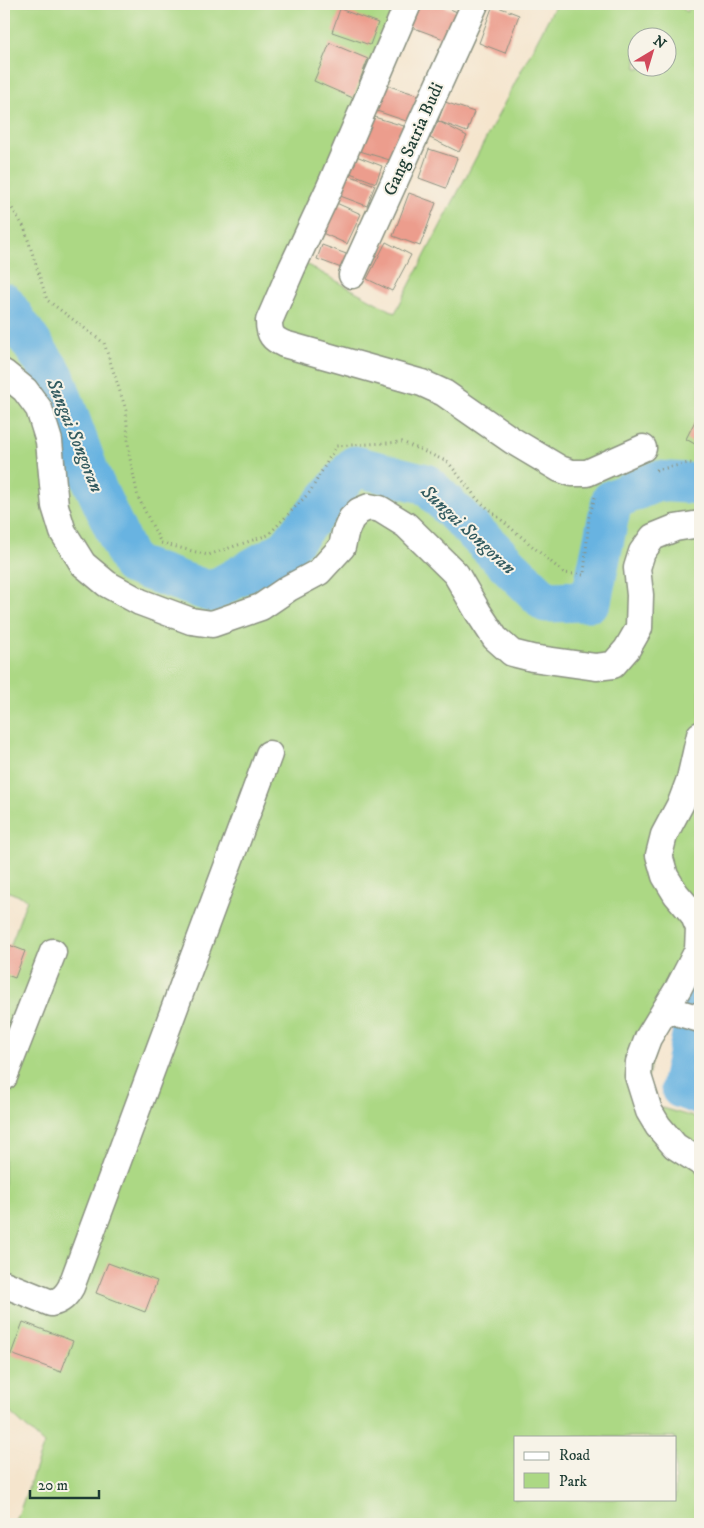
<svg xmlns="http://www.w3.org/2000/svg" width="704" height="1528" viewBox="0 0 704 1528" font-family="'IM FELL DW Pica',serif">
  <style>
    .green { fill: #acd884; stroke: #668a5c; fill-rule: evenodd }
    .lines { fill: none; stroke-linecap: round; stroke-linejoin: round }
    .stream { stroke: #68b3e1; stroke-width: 7 }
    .river { stroke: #68b3e1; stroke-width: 41 }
    .building { fill: #ec9d8d }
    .minor-casing { stroke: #8a9180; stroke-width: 29 }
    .path { stroke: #8a9180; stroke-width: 3; stroke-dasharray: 1 4; stroke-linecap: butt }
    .minor { stroke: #fff; stroke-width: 26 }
    .labels { text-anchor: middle; stroke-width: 4; stroke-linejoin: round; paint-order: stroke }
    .street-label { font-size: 18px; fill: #1f3d34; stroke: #f7f3e8 }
    .water-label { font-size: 19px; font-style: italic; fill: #315a5f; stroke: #f7f3e8 }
  </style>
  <rect width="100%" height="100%" fill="#f7f3e8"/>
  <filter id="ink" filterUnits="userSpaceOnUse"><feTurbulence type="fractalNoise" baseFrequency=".02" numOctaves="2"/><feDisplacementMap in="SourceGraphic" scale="10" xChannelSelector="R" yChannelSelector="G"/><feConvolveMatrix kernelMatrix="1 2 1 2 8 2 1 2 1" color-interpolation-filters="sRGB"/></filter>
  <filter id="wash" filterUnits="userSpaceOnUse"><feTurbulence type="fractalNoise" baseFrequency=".0096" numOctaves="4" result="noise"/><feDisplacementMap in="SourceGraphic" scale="20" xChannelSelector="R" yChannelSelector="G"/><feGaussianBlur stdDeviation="1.12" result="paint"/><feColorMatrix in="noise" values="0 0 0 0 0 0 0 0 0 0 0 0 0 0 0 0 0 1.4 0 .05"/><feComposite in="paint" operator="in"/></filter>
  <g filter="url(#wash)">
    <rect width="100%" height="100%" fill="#f5e5cd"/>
    <path class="green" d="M4 4H395L300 261 395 313 556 4H677L687 12 692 4H700V887L641 1102 700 1119V1524H15L44 1444 4 1407V964L27 899 4 890ZM636 38H666V68H636ZM515 1437H675V1499H515Z"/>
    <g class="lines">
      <polyline class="stream" points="4,227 6,232 4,252"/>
      <g class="river">
        <polyline points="4,303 54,376 89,473 131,564 211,592 285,550 355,466 426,484 546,602 591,601 612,500 657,481 700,484"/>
        <polyline points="700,999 681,1088 700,1095"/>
      </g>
    </g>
    <g id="blocks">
      <g class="building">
        <polygon points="414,4 437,4 460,13 449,41 406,25"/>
        <polygon points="493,5 519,15 505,53 479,43"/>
        <polygon points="340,9 378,23 370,45 332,32"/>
        <polygon points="330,43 368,59 353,98 314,81"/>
        <polygon points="376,82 418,95 409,122 368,108"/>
        <polygon points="445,102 474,112 467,132 438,121"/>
        <polygon points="364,114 404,126 393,161 353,149"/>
        <polygon points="438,121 467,136 459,152 430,138"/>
        <polygon points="429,149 457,158 446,188 419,178"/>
        <polygon points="351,154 382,166 376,183 345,171"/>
        <polygon points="343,173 375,185 367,206 335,194"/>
        <polygon points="409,193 436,203 420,246 393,236"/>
        <polygon points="334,202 361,214 347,244 320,232"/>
        <polygon points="386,242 411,255 392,291 367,279"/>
        <polygon points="322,245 349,255 344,269 317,259"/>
        <polygon points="700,411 700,447 686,439"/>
        <polygon points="4,943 25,951 15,978 4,974"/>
        <polygon points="108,1263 157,1281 145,1312 96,1293"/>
        <polygon points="23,1322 73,1341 61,1372 11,1354"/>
      </g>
    </g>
  </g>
  <g filter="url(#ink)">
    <use href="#blocks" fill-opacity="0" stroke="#8a9180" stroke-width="1"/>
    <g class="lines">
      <defs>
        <g id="minor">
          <path d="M408 4 329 189 292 268 269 321C269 335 273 339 284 344L422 383 444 393 513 441 560 469 572 473H587L643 448"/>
          <polyline points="352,275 475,4"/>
          <polyline points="4,373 25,390 39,409 49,441 55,506 63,532 83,564 107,584 140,602 191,621 212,624 261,607 289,588 319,572 342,547 345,533 351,519 359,511 369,507 380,509 406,525 456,574 478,612 495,638 512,653 532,658 596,667 613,665 627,649 639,628 640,595 637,568 642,552 653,537 675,528 700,524"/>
          <polyline points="700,735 690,779 681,803 664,835 659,855 665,876 676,894 693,914 699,928 698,950 679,987 648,1038 639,1062 638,1076 649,1111 658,1126 675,1146 700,1162"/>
          <polyline points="666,1009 700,1019"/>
          <polyline points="4,1077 53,952"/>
          <path d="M4 1284 51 1303C61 1301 66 1296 71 1287L269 754"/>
        </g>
      </defs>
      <use href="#minor" class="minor-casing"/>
      <g class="path">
        <polyline points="4,196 24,227 47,300 104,343 126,410 129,454 138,497 161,543 208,555 268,535 310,492 336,446 402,442 448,462 478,500 564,573 584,575 589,517 595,497"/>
        <polyline points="656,470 689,463 700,464"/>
      </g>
      <use href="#minor" class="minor"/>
    </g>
  </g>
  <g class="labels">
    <g class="street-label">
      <text transform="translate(413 139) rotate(-66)" y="6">Gang Satria Budi</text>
    </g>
    <g class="water-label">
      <text transform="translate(76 435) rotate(68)" y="7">Sungai Songoran</text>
      <text transform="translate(469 529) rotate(43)" y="7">Sungai Songoran</text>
    </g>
  </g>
  <rect width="704" height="1528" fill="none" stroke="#f7f3e8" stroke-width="20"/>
  <rect x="514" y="1436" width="162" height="65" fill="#f7f3e8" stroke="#a1aaa0"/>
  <rect x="524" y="1452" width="25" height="8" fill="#ffffff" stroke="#a1aaa0"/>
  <text x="559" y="1460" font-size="15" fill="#1f3d34">Road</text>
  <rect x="524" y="1473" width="25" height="15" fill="#acd884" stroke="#a1aaa0"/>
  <text x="559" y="1486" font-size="15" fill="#1f3d34">Park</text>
  <g transform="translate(652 52) rotate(38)"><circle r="24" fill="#f7f3e8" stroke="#a1aaa0"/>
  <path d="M0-4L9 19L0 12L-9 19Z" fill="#d1495b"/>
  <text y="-8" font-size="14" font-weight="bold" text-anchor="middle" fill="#1f3d34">N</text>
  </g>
  <path d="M30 1490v8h69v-8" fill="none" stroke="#1f3d34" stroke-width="2.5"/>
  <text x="38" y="1490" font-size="15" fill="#1f3d34" stroke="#f7f3e8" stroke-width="4" paint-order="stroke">20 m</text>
</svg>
